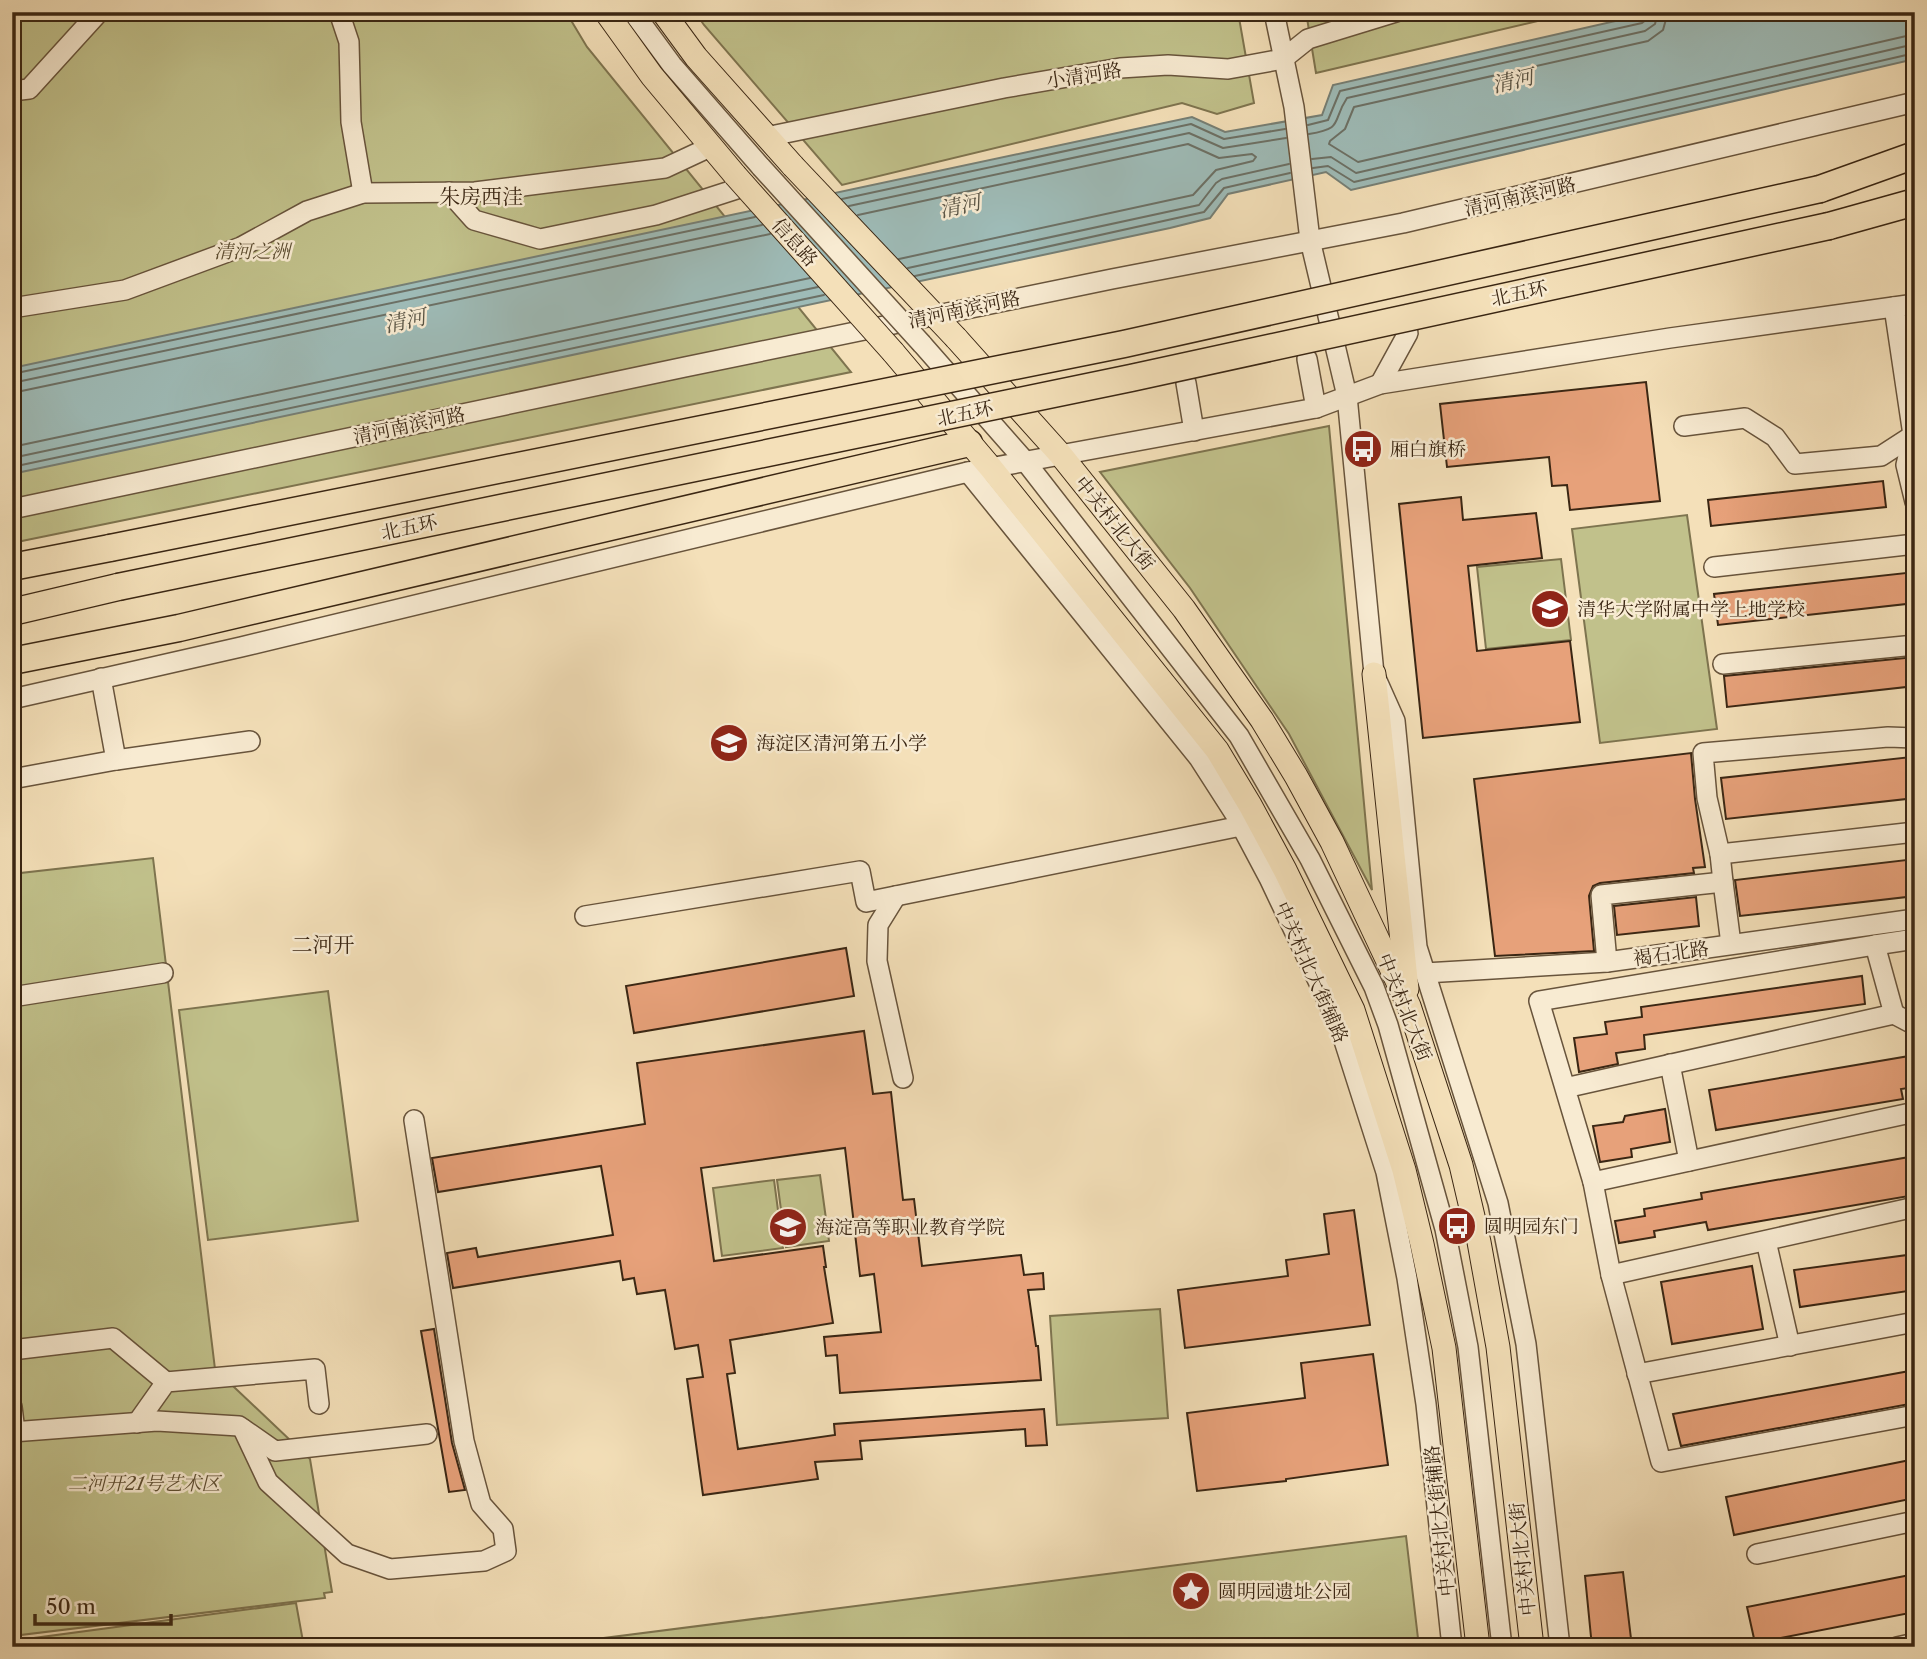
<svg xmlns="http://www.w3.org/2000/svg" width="1927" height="1659" viewBox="0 0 1927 1659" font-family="'Libre Caslon Text','Noto Serif SC',serif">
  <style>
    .green { fill: #c1c18b; stroke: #7e744f; stroke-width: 2 }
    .water { fill: #9ebbb7; stroke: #767f75; stroke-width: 2 }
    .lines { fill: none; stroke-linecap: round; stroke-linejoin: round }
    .shore { stroke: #6c7065; stroke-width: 2 }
    .building { fill: #e7a17a; stroke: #3a2613; stroke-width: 2 }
    .minor-casing { stroke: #68543c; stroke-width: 22 }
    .major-casing { stroke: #3a2613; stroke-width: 25 }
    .highway-casing { stroke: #3a2613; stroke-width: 29 }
    .minor { stroke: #f8ebd2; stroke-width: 19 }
    .major { stroke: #f4e0b9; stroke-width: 23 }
    .highway { stroke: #f4e0b9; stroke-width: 26 }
    .minor-bridge-casing { stroke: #68543c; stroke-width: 22; stroke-linecap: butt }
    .major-bridge-casing { stroke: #3a2613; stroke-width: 25; stroke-linecap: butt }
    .highway-bridge-casing { stroke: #3a2613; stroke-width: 29; stroke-linecap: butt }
    .minor-bridge { stroke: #f8ebd2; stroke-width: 19 }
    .major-bridge { stroke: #f4e0b9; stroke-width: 23 }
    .highway-bridge { stroke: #f4e0b9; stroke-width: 26 }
    .labels { text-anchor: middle; stroke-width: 5; stroke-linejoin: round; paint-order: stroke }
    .street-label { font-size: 19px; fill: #3a2613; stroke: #f8ebd2 }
    .park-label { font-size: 19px; font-style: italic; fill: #5c4d31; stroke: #f8ebd2 }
    .poi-label { font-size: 19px; fill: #3a2613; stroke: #f8ebd2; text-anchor: start }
    .water-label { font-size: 21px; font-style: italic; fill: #585344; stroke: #f8ebd2 }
    .neighbourhood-label { font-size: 21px; fill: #3a2613; stroke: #f8ebd2 }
  </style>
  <rect width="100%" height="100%" fill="#f4e0b9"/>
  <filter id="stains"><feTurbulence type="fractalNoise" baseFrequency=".00286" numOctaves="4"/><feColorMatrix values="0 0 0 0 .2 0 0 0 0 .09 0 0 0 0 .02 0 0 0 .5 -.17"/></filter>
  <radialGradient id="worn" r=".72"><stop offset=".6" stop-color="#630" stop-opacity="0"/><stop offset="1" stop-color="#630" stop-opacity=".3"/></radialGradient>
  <g class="green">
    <polygon points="12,12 566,12 587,47 851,372 12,543"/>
    <polygon points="695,12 1238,12 1254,103 1217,114 1182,103 842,185 704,25"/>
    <polygon points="1306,12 1576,12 1316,73"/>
    <polygon points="1329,426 1372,890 1289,734 1190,588 1100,472"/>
    <polygon points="1687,515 1717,729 1600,743 1572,529"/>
    <polygon points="1561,559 1571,640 1486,649 1477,567"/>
    <polygon points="153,858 215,1369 310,1459 332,1592 324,1593 325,1598 12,1636 12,874"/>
    <polygon points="328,991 358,1221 208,1240 179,1010"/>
    <polygon points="820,1175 829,1241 786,1247 777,1180"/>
    <polygon points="774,1180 783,1248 722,1256 713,1188"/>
    <polygon points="1160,1309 1168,1418 1057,1425 1050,1316"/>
    <polygon points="1406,1536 1419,1647 533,1647"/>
    <polygon points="296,1603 304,1647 12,1647 12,1641"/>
  </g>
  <polygon class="water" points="1655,12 1915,12 1915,59 1351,190 1326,172 1228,194 1210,218 1170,228 12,474 12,368 1192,117 1225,132 1322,115 1333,85"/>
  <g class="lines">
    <g class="shore">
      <polyline points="1668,12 1663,30 1648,41 1354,107 1345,129 1330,141 1329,144 1358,162 1915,34"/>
      <polyline points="1308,125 1328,120 1340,91 1642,23 1647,19 1649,12"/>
      <path d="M1309 134C1345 128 1331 122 1347 98L1645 31 1655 24 1658 12"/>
      <polyline points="1312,159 1331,157 1356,173 1915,44"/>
      <polyline points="1313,168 1328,166 1354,182 1915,53"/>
      <polyline points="842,199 1191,124 1224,139 1285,129"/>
      <polyline points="849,206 1189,133 1223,148 1286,138"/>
      <polyline points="858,215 1188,144 1219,158 1252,154 1256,157 1253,161 1216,170 1193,195 899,259"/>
      <polyline points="908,268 1199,205 1216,183 1222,179 1289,164"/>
      <polyline points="915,276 1204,212 1224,188 1290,173"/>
      <polyline points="12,374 755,217"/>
      <polyline points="12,383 762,225"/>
      <polyline points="12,393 770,234"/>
      <polyline points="12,447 810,278"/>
      <polyline points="12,458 818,287"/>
      <polyline points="12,467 824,295"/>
    </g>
  </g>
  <g class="building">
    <polygon points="1646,382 1660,501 1570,510 1567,485 1552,486 1549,457 1447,467 1440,404"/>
    <polygon points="1883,481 1886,507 1711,526 1708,500"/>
    <polygon points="1461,497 1463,520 1536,513 1542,558 1468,566 1477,651 1570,641 1580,722 1423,738 1399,504"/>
    <polygon points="1915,572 1915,603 1718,625 1714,594"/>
    <polygon points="1915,657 1915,686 1727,707 1724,676"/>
    <polygon points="1691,753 1695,799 1705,867 1693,868 1694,873 1600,883 1593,886 1589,896 1594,951 1495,956 1474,779"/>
    <polygon points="1911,757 1915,798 1726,819 1721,778"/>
    <polygon points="1915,859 1915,896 1740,916 1735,880"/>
    <polygon points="1696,897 1699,926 1617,935 1614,906"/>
    <polygon points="846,948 854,996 634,1033 626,986"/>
    <polygon points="1862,976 1865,1004 1644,1035 1645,1049 1616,1053 1618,1064 1579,1072 1574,1038 1607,1034 1605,1022 1642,1017 1641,1007"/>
    <polygon points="864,1031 873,1094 891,1092 903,1200 914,1199 922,1266 1021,1255 1024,1275 1043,1273 1044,1289 1028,1290 1036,1346 1038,1346 1041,1380 840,1393 837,1355 826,1356 824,1337 881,1332 874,1274 860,1276 845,1148 701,1168 714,1261 823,1246 826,1267 824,1267 833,1323 730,1340 735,1373 727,1374 738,1449 835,1435 834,1424 1044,1409 1047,1445 1026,1446 1025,1429 860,1441 862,1459 815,1462 818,1479 703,1495 687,1379 703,1377 698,1345 675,1349 665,1290 637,1294 634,1278 623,1280 620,1261 453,1288 447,1253 476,1248 478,1257 613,1235 601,1166 438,1192 432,1158 645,1124 637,1063"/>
    <polygon points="1915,1055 1915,1087 1901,1089 1903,1099 1716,1130 1709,1090"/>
    <polygon points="1665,1109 1670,1142 1631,1149 1632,1157 1600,1162 1593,1126 1623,1122 1625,1116"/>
    <polygon points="1915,1156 1915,1195 1708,1230 1706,1222 1654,1231 1655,1237 1619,1243 1615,1221 1645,1216 1644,1209 1702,1199 1701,1193"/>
    <polygon points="1354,1210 1370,1325 1185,1348 1178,1290 1288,1276 1286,1260 1329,1254 1324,1214"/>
    <polygon points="1915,1254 1915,1290 1800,1307 1794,1270"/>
    <polygon points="1752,1266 1763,1329 1672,1344 1661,1282"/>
    <polygon points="434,1329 452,1443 465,1490 449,1492 421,1331"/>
    <polygon points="1373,1354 1388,1465 1286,1479 1286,1481 1197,1491 1187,1413 1305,1398 1301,1363"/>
    <polygon points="1915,1370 1915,1403 1681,1446 1673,1414"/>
    <polygon points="1915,1459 1915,1498 1734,1535 1726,1497"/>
    <polygon points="1623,1572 1632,1647 1592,1647 1585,1576"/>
    <polygon points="1915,1574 1915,1612 1755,1643 1747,1607"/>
  </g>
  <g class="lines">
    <defs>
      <g id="minor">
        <polyline points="339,12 349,42 351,122 363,193"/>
        <polyline points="633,12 672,65 761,167"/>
        <polyline points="1274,12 1294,107 1310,240 1347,396 1374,674 1395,721 1417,947 1498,1203 1526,1344 1560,1647"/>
        <polyline points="12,91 29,89 99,12"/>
        <polyline points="766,137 1004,88 1120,68 1168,65 1228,69 1283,59 1308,39 1396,12"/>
        <polyline points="449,192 474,220 540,239 656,215 746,186"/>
        <polyline points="1894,307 1913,435 1906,465 1915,502"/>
        <polyline points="12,308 125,290 241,247 307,211 363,193 475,192 665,168 710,147"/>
        <polyline points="922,344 1025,461 1239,736 1310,859 1374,987 1388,1025 1445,1229 1468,1347 1502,1647"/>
        <polyline points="1307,359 1316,408"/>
        <polyline points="1186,383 1194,431"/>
        <polyline points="1380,384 1408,333"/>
        <polyline points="1684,426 1745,418 1775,437 1795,464 1881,456 1915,434"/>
        <polyline points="968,472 1199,758 1235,814 1269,878 1339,1025 1386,1172 1407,1278 1426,1404 1452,1647"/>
        <polyline points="12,509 685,367 1112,279 1403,223 1915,102"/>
        <polyline points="1714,567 1915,544"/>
        <polyline points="1723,664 1915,645"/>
        <polyline points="12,699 241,647 968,472 1316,408 1380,384 1670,338 1915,304"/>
        <polyline points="116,760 250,741"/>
        <polyline points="12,779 116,760 101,678"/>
        <polyline points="1720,854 1707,798 1703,753 1888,737 1915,738"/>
        <polyline points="1723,882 1720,854 1915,832"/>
        <polyline points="896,896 878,925 877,961 903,1078"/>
        <polyline points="585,916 860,871 866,902 1241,826"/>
        <polyline points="1875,945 1915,939"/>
        <polyline points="1607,962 1601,895 1723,882 1731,944"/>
        <polyline points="1425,973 1607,962 1915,919"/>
        <polyline points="12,997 163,973"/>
        <polyline points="1894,1014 1915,1025"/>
        <polyline points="1670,1064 1689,1161"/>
        <polyline points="1565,1088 1894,1014 1875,945 1539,1001 1593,1182 1611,1275 1661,1462 1915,1415"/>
        <polyline points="1593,1182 1915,1112"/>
        <polyline points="1766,1241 1790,1346"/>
        <polyline points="1611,1275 1915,1207"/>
        <polyline points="12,1350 113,1338 166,1382"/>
        <polyline points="1637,1374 1915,1322"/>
        <polyline points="12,1407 15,1431"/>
        <polyline points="137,1423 166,1382 315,1369 319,1404"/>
        <polyline points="243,1429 268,1482 347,1554 390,1569 484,1561 506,1551 503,1529 481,1504 464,1441 414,1120"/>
        <polyline points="12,1432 157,1421 239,1426 275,1451 427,1434"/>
        <polyline points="1757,1554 1915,1521"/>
        <polyline points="1897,1647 1915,1643"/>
      </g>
      <g id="major">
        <polyline points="606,12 652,76 735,175"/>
        <polyline points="663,12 696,57 793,166"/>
        <polyline points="956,338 1060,454 1184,609 1262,720 1296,776 1332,842 1409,1006 1461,1165 1479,1242 1498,1347 1532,1647"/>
        <polyline points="893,352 991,468 1217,750 1250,805 1285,870 1353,1010 1404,1170 1422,1244 1444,1348 1478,1647"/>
        <polyline points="1374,674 1407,989"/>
      </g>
      <g id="highway">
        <polyline points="1820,189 1915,155"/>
        <polyline points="1829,226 1915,202"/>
        <polyline points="12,567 110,548"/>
        <polyline points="12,612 118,587"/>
        <polyline points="12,661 179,628 969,443"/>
      </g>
    </defs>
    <use href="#minor" class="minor-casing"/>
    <use href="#major" class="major-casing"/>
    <use href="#highway" class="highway-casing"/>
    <use href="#minor" class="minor"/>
    <use href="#major" class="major"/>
    <use href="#highway" class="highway"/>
    <defs>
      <polyline id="minor-bridge" points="761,167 922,344"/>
      <g id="major-bridge">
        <polyline points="793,166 956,338"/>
        <polyline points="735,175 893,352"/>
      </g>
      <g id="highway-bridge">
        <polyline points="110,548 1124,344 1820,189"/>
        <polyline points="118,587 1131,378 1829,226"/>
      </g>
    </defs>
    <use href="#minor-bridge" class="minor-bridge-casing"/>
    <use href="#major-bridge" class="major-bridge-casing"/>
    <use href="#highway-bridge" class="highway-bridge-casing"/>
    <use href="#minor-bridge" class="minor-bridge"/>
    <use href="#major-bridge" class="major-bridge"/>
    <use href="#highway-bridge" class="highway-bridge"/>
  </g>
  <defs>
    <symbol id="bus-disc" viewBox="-11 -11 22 22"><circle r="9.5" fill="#8f2418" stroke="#f8ebd2"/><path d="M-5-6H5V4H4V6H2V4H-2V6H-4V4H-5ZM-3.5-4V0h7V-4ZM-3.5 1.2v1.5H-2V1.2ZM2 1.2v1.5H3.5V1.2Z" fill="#fff"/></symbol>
    <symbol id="school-disc" viewBox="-11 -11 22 22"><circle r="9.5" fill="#8f2418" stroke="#f8ebd2"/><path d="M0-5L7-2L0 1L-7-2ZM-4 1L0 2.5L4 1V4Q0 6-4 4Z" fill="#fff"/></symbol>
    <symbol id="university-disc" viewBox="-11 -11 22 22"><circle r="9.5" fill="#8f2418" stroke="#f8ebd2"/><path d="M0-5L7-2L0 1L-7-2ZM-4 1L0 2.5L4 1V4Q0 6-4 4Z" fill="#fff"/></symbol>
    <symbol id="sight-disc" viewBox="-11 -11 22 22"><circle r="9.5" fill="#8f2418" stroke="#f8ebd2"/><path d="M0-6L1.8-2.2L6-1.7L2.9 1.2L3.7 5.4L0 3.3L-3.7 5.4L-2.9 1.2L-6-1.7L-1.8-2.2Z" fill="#fff"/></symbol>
  </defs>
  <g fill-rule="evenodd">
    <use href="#bus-disc" x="1341" y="427" width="44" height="44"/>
    <use href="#school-disc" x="1528" y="587" width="44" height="44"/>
    <use href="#school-disc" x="707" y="721" width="44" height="44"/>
    <use href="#bus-disc" x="1435" y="1204" width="44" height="44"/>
    <use href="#university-disc" x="766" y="1205" width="44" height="44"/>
    <use href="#sight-disc" x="1169" y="1569" width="44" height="44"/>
  </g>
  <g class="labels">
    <g class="street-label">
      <text transform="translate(1084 75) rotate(-9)" y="7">小清河路</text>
      <text transform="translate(1520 196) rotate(-13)" y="7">清河南滨河路</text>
      <text transform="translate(795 242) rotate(48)" y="7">信息路</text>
      <text transform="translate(1519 293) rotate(-12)" y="7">北五环</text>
      <text transform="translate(964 309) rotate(-12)" y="7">清河南滨河路</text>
      <text transform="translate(965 413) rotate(-12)" y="7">北五环</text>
      <text transform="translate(409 425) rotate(-12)" y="7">清河南滨河路</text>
      <text transform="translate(1115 523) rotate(51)" y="7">中关村北大街</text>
      <text transform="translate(409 527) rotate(-12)" y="7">北五环</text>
      <text transform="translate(1671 953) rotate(-8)" y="7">褐石北路</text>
      <text transform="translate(1312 972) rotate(66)" y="7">中关村北大街辅路</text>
      <text transform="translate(1405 1007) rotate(68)" y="7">中关村北大街</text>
      <text transform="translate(1439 1521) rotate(-96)" y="7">中关村北大街辅路</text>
      <text transform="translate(1522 1559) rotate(-96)" y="7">中关村北大街</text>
    </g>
    <g class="park-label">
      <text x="252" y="258">清河之洲</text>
      <text x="144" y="1490">二河开21号艺术区</text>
    </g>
    <g class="poi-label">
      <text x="1390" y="456">厢白旗桥</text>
      <text x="1577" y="616">清华大学附属中学上地学校</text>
      <text x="756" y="750">海淀区清河第五小学</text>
      <text x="1484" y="1233">圆明园东门</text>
      <text x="815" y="1234">海淀高等职业教育学院</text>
      <text x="1218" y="1598">圆明园遗址公园</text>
    </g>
    <g class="water-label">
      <text transform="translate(1513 81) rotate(-13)" y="7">清河</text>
      <text transform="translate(960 206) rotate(-12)" y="7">清河</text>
      <text transform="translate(405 321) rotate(-12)" y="7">清河</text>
    </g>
    <g class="neighbourhood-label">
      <text x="481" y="204">朱房西洼</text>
      <text x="323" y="952">二河开</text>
    </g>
  </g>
  <rect width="1927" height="1659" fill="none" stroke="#f4e0b9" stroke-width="42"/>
  <rect x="14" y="14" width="1899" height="1631" fill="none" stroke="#3a2613" stroke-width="3.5"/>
  <rect x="21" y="21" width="1885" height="1617" fill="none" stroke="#3a2613" stroke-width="2"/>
  <path d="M35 1614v10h136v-10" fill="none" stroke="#3a2613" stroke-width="3.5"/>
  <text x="46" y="1614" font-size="21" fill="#3a2613" stroke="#f8ebd2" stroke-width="5" paint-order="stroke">50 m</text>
  <rect width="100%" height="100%" filter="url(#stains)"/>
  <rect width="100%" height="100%" fill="url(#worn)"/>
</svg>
